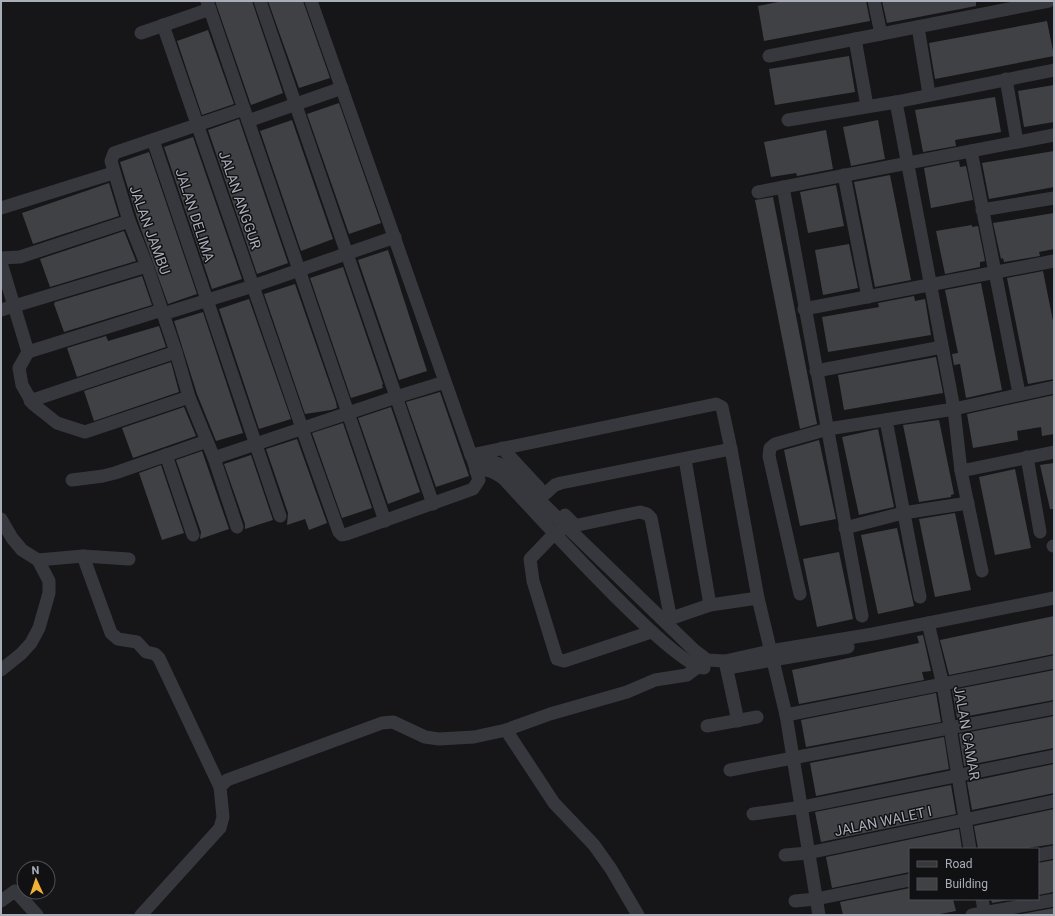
<svg xmlns="http://www.w3.org/2000/svg" width="1055" height="916" viewBox="0 0 1055 916" font-family="Roboto,sans-serif">
  <style>
    .building { fill: #404145 }
    .lines { fill: none; stroke-linecap: round; stroke-linejoin: round }
    .minor { stroke: #37383d; stroke-width: 13 }
    .labels { text-anchor: middle; stroke-width: 3; stroke-linejoin: round; paint-order: stroke }
    .street-label { font-size: 14px; fill: #a8adb8; stroke: #111113 }
  </style>
  <rect width="100%" height="100%" fill="#161618"/>
  <g class="building">
    <polygon points="215,1 252,1 283,93 251,105"/>
    <polygon points="268,1 303,1 330,78 299,88"/>
    <polygon points="783,1 866,1 870,21 764,41 758,6"/>
    <polygon points="882,1 976,1 976,6 887,23"/>
    <polygon points="1047,21 1054,56 935,79 929,43"/>
    <polygon points="208,30 234,104 202,115 177,41"/>
    <polygon points="849,56 855,92 775,105 769,69"/>
    <polygon points="1054,85 1054,122 1024,127 1018,91"/>
    <polygon points="995,97 1001,132 955,140 956,146 923,152 915,110"/>
    <polygon points="339,103 381,223 349,234 307,114"/>
    <polygon points="239,119 288,263 257,274 208,130"/>
    <polygon points="292,120 333,239 301,251 260,131"/>
    <polygon points="878,120 885,159 851,166 843,127"/>
    <polygon points="826,130 833,169 797,176 796,173 771,177 764,142"/>
    <polygon points="193,137 242,279 212,289 164,147"/>
    <polygon points="1054,151 1054,187 989,199 982,163"/>
    <polygon points="149,152 197,294 168,304 137,218 120,162"/>
    <polygon points="959,161 960,167 966,166 973,200 931,208 924,168"/>
    <polygon points="890,175 911,280 875,287 854,182"/>
    <polygon points="109,183 119,216 33,244 22,213"/>
    <polygon points="836,185 844,226 808,233 800,192"/>
    <polygon points="773,197 817,424 800,429 755,200"/>
    <polygon points="1054,213 1054,249 1039,252 1040,256 1004,262 1003,258 1001,259 993,223"/>
    <polygon points="972,225 972,227 978,226 985,261 980,262 980,267 945,274 936,231"/>
    <polygon points="124,231 136,261 50,287 40,259"/>
    <polygon points="849,244 858,288 823,295 815,250"/>
    <polygon points="388,250 427,371 399,380 358,260"/>
    <polygon points="343,267 383,384 382,385 383,388 351,398 310,278"/>
    <polygon points="1043,271 1054,326 1054,379 1028,384 1007,278"/>
    <polygon points="142,276 152,305 64,332 54,304 55,302"/>
    <polygon points="981,283 1002,390 966,398 960,364 954,365 952,354 958,353 945,290"/>
    <polygon points="295,284 336,402 337,408 331,410 305,414 264,294"/>
    <polygon points="914,296 915,301 925,299 931,335 828,352 822,317 879,307 878,303"/>
    <polygon points="249,299 291,419 259,429 219,309"/>
    <polygon points="203,312 243,433 216,441 197,394 174,321"/>
    <polygon points="159,326 166,347 77,377 67,348 106,336 108,341"/>
    <polygon points="936,357 943,393 844,410 838,375"/>
    <polygon points="171,362 179,392 94,421 84,391"/>
    <polygon points="440,392 469,476 436,487 406,402"/>
    <polygon points="1054,395 1054,434 1042,436 1041,427 1017,431 1018,440 973,448 967,414"/>
    <polygon points="184,407 196,436 133,458 122,428"/>
    <polygon points="391,407 420,492 388,504 358,418"/>
    <polygon points="939,420 954,494 951,495 951,497 919,502 903,425"/>
    <polygon points="343,423 372,508 342,518 312,433"/>
    <polygon points="878,429 894,507 859,515 842,437"/>
    <polygon points="297,439 327,523 309,530 305,519 287,525 288,513 266,449"/>
    <polygon points="819,440 836,519 800,526 784,450"/>
    <polygon points="202,451 229,529 200,539 201,532 176,460"/>
    <polygon points="251,455 273,520 245,529 245,524 224,464"/>
    <polygon points="1054,463 1054,509 1050,509 1040,465"/>
    <polygon points="161,465 184,533 162,540 139,473"/>
    <polygon points="1015,469 1031,548 995,555 979,477"/>
    <polygon points="955,513 971,590 935,597 919,519"/>
    <polygon points="897,528 914,606 878,614 861,535"/>
    <polygon points="839,552 853,619 817,627 803,559"/>
    <polygon points="1054,616 1054,654 949,675 940,640"/>
    <polygon points="923,635 931,671 922,672 924,680 799,704 792,670 919,643 917,636"/>
    <polygon points="1054,670 1054,700 957,718 952,690"/>
    <polygon points="936,693 941,722 806,747 801,720"/>
    <polygon points="1054,716 1054,748 964,766 959,734"/>
    <polygon points="944,737 949,769 816,796 810,763"/>
    <polygon points="1054,764 1054,793 972,810 967,782"/>
    <polygon points="951,785 956,814 821,842 815,812"/>
    <polygon points="1054,809 1054,844 1021,849 978,849 974,826"/>
    <polygon points="959,829 962,849 910,849 910,872 832,888 826,857"/>
    <polygon points="1054,860 1054,892 1038,895 1038,863"/>
    <polygon points="910,888 910,899 953,899 956,911 935,915 843,915 840,902"/>
    <polygon points="991,899 1015,899 992,903"/>
    <polygon points="1054,908 1054,915 1016,915"/>
  </g>
  <g class="lines">
    <g class="minor">
      <polyline points="207,1 385,521"/>
      <polyline points="260,1 433,504"/>
      <polyline points="874,1 881,34"/>
      <path d="M163 25 304 434 339 532 342 535 347 534 473 489 479 480C476 471 475 463 471 455L311 1"/>
      <polyline points="918,27 929,94"/>
      <polyline points="141,33 210,9"/>
      <polyline points="855,39 867,106"/>
      <polyline points="769,56 1049,1"/>
      <polyline points="1006,79 1017,142"/>
      <polyline points="896,102 954,409 961,471 982,571"/>
      <polyline points="788,120 896,102 1054,70"/>
      <polyline points="248,121 342,88"/>
      <polyline points="153,140 280,516"/>
      <polyline points="971,151 1019,393"/>
      <polyline points="844,175 868,297"/>
      <polyline points="783,187 862,616"/>
      <polyline points="758,192 1054,135"/>
      <polyline points="1,208 113,173"/>
      <polyline points="982,210 1054,198"/>
      <polyline points="1,258 20,257 129,221"/>
      <polyline points="1,263 28,352 19,368 22,385 33,404 57,423 85,432 189,397"/>
      <polyline points="804,309 1054,261"/>
      <polyline points="1,310 147,266"/>
      <polyline points="163,314 253,286 395,237"/>
      <polyline points="28,352 162,310"/>
      <polyline points="816,371 942,347"/>
      <polyline points="30,401 176,352"/>
      <polyline points="886,420 920,597"/>
      <polyline points="502,448 539,488"/>
      <polyline points="166,455 193,535"/>
      <polyline points="471,455 716,404 722,407 731,449 758,598 786,715 819,915"/>
      <polyline points="1027,457 1040,532"/>
      <polyline points="214,458 396,397 445,382"/>
      <polyline points="685,459 710,605"/>
      <polyline points="475,463 489,460 504,466 694,650 707,660 725,661 770,651 873,634 1054,598"/>
      <path d="M476 471C487 468 495 472 504 479 532 509 674 667 704 668"/>
      <polyline points="961,471 1054,452"/>
      <polyline points="72,480 103,476 115,473 207,441"/>
      <polyline points="545,494 555,485 561,483 731,449"/>
      <polyline points="565,515 574,524 578,525 640,512 647,514 651,518 669,610 672,618 710,605 758,598"/>
      <polyline points="1,519 12,538 22,550 38,560 49,581 49,593 39,628 31,643 21,654 1,670"/>
      <polyline points="237,527 214,458 189,397 176,352 147,266 129,221 111,161 114,153 244,109"/>
      <polyline points="845,528 903,513 968,503"/>
      <polyline points="561,530 554,534 530,559 533,581 557,659 564,661 651,632"/>
      <polyline points="1053,546 1054,546"/>
      <polyline points="83,556 111,633 118,639 137,642 146,652 155,654 159,658 220,787"/>
      <polyline points="38,560 83,556 129,559"/>
      <polyline points="800,594 769,456 770,448 775,444 828,429 954,409 1054,387"/>
      <polyline points="928,623 943,685 970,849"/>
      <polyline points="725,661 738,721"/>
      <polyline points="733,667 848,647"/>
      <polyline points="786,715 1054,662"/>
      <polyline points="707,726 757,717"/>
      <polyline points="506,730 554,803 594,845 611,869 638,915"/>
      <polyline points="730,770 1054,708"/>
      <polyline points="753,814 802,807 1054,756"/>
      <polyline points="785,855 808,853 1054,801"/>
      <polyline points="1038,855 1054,852"/>
      <polyline points="982,899 985,915"/>
      <polyline points="1,901 15,891 37,915"/>
      <polyline points="795,901 816,899 910,880"/>
      <polyline points="141,915 220,828 223,817 220,787 227,780 382,723 393,722 425,737 439,739 474,737 506,730 550,714 627,692 655,680 687,675 707,660"/>
      <polyline points="972,915 1054,900"/>
    </g>
  </g>
  <g class="labels">
    <g class="street-label">
      <text transform="translate(240 200) rotate(71)" y="5">JALAN ANGGUR</text>
      <text transform="translate(195 215) rotate(72)" y="5">JALAN DELIMA</text>
      <text transform="translate(150 230) rotate(70)" y="5">JALAN JAMBU</text>
      <text transform="translate(967 733) rotate(80)" y="5">JALAN CAMAR</text>
      <text transform="translate(883 821) rotate(-12)" y="5">JALAN WALET I</text>
    </g>
  </g>
  <rect width="1055" height="916" fill="none" stroke="#a8adb8" stroke-width="4"/>
  <rect x="909" y="848" width="130" height="52" fill="#111113" stroke="#4d4f55"/>
  <rect x="917" y="861" width="20" height="6" fill="#37383d" stroke="#4d4f55"/>
  <text x="945" y="868" font-size="12" fill="#a8adb8">Road</text>
  <rect x="917" y="878" width="20" height="12" fill="#404145" stroke="#4d4f55"/>
  <text x="945" y="888" font-size="12" fill="#a8adb8">Building</text>
  <g transform="translate(36 880) rotate(357)"><circle r="19" fill="#111113" stroke="#4d4f55"/>
  <path d="M0-3L7 15L0 10L-7 15Z" fill="#f2b134"/>
  <text y="-6" font-size="11" font-weight="bold" text-anchor="middle" fill="#a8adb8">N</text>
  </g>
</svg>
